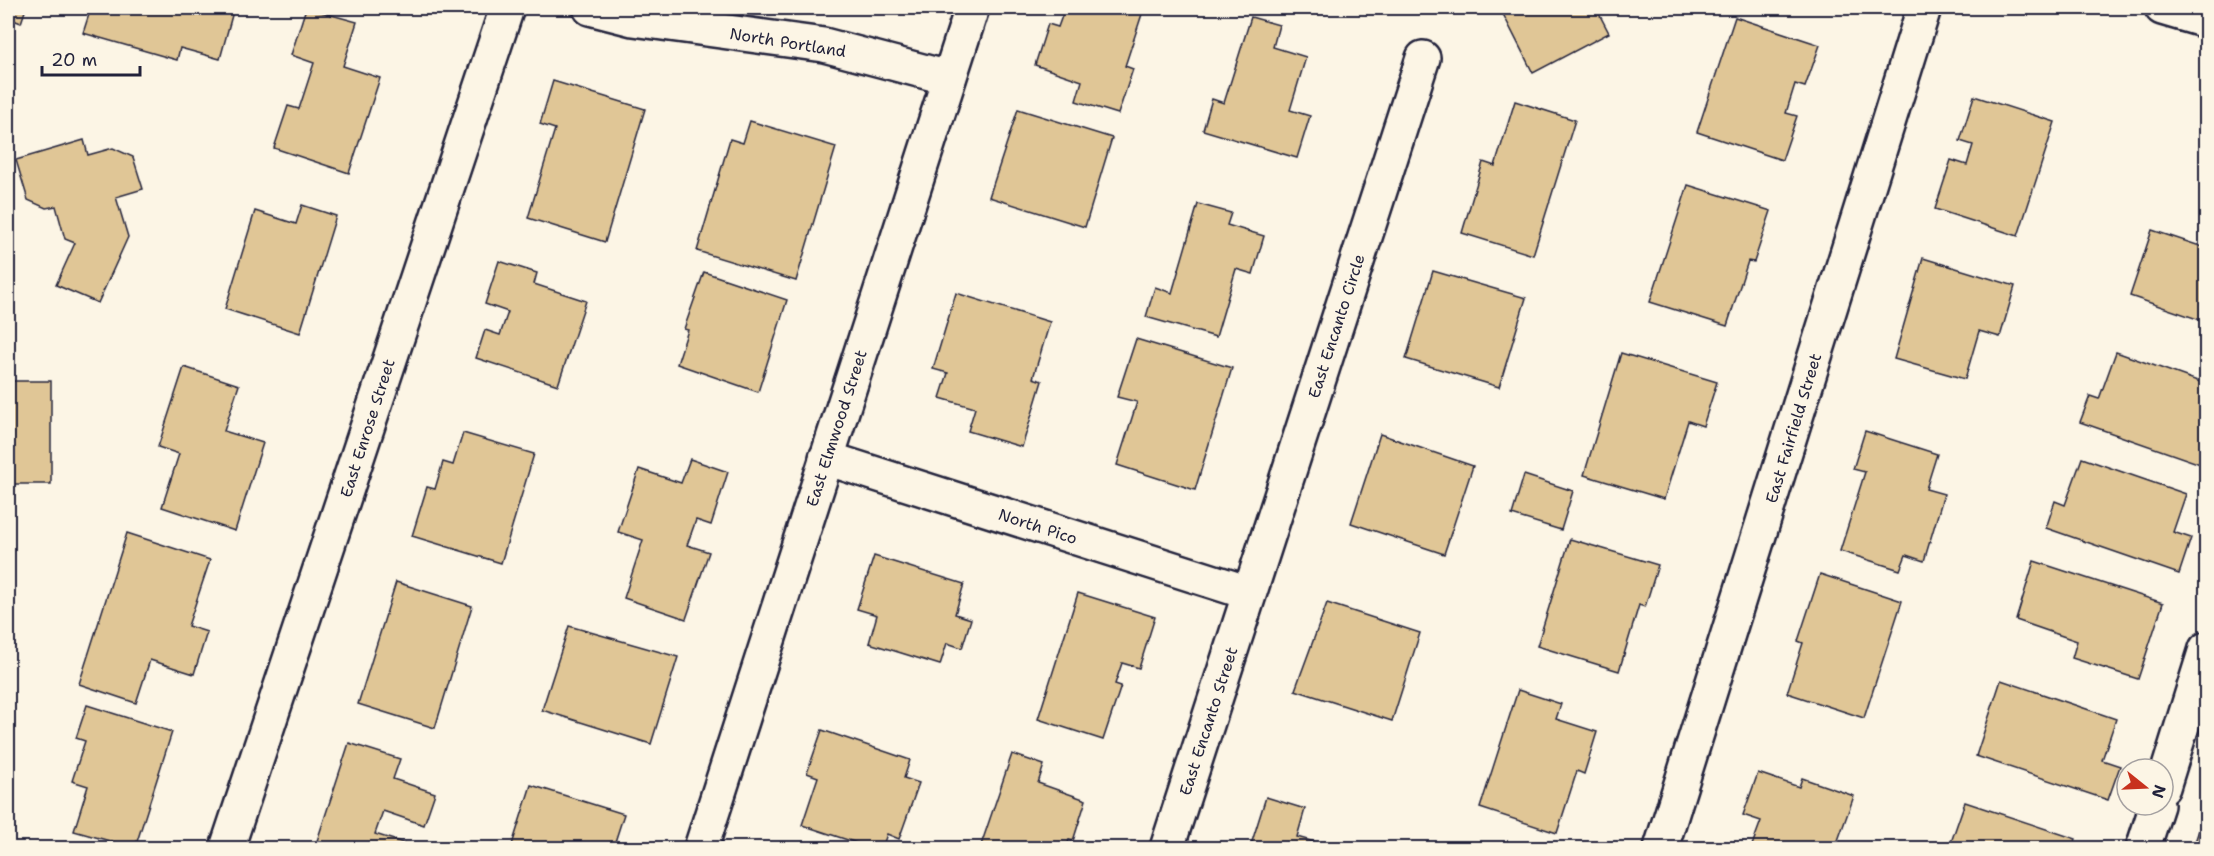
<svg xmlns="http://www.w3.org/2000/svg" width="2214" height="856" viewBox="0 0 2214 856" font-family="'Shantell Sans',sans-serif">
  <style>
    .building { fill: #e0c696; stroke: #22223b; stroke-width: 1.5 }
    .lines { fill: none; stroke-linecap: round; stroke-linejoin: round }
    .minor-casing { stroke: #22223b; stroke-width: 38 }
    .secondary-casing { stroke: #22223b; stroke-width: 38 }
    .minor { stroke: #fcf5e5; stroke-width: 33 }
    .secondary { stroke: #fcf5e5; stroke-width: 33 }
    .labels { text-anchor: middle; stroke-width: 4.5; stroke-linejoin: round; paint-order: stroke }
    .street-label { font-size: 16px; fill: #22223b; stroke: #fcf5e5 }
  </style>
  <rect width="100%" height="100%" fill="#fcf5e5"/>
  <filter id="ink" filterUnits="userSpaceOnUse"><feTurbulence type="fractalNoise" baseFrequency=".0167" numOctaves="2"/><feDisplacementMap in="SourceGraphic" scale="12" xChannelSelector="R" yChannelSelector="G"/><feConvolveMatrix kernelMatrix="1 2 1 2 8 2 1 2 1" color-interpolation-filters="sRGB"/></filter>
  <g filter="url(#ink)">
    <g class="building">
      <polygon points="8,8 26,8 21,23 8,18"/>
      <polygon points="91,8 234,8 220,59 180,48 177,60 83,33"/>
      <polygon points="306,8 357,22 343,66 380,78 349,173 274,148 288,106 299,109 314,63 291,55"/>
      <polygon points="1065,8 1144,8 1125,66 1133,69 1118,114 1076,101 1082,81 1035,65 1048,24 1058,27"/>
      <polygon points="1500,8 1596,8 1609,33 1533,73"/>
      <polygon points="1251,17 1279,25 1273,47 1306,57 1290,110 1310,116 1297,158 1203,130 1212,99 1224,103"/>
      <polygon points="1735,17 1820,45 1805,87 1795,84 1786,113 1797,116 1782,160 1697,132"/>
      <polygon points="553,81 645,109 605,242 528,218 555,129 540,124"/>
      <polygon points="1974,96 2055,122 2018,236 1935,209 1951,160 1967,165 1973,145 1960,141"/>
      <polygon points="1515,101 1575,120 1533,255 1462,233 1483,162 1495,166"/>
      <polygon points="1018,109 1112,138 1085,227 989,197"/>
      <polygon points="750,121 836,147 796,281 697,251 730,139 743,143"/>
      <polygon points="84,140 88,155 113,148 133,157 143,189 116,197 128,237 98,303 56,285 75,243 65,239 56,206 46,208 28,200 16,160"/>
      <polygon points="1688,185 1771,211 1754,262 1748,261 1727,326 1650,302"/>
      <polygon points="1198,204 1231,213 1227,225 1264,236 1253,274 1236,269 1216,337 1146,317 1155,287 1172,293"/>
      <polygon points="302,205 336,216 300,333 225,309 255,211 296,224"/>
      <polygon points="2152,230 2206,248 2206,322 2130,296"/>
      <polygon points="1923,258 2015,286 2000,337 1979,331 1965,379 1894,359"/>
      <polygon points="499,261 537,273 534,284 586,301 558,385 476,358 485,330 500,335 508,312 485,304"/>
      <polygon points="1433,271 1526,298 1499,387 1406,359"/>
      <polygon points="704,272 787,300 758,392 677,364 688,330 684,329"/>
      <polygon points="956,293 1050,322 1033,378 1042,381 1022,447 968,431 975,408 940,398 948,373 933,369"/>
      <polygon points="1136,339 1232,368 1195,490 1117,465 1137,402 1117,397"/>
      <polygon points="2116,352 2206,384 2206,466 2080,422 2090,396 2099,399"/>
      <polygon points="1621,353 1717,382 1703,426 1688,421 1664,499 1584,475"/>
      <polygon points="184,367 239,385 224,431 263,443 235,531 162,507 179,454 158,447"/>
      <rect x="8" y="381" width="43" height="103"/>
      <polygon points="1865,431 1937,454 1926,489 1944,494 1924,561 1906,555 1900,570 1840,551 1865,472 1853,469"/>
      <polygon points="463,433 534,454 501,563 412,536 427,487 435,489 443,462 453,465"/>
      <polygon points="1380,434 1473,466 1444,554 1351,523"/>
      <polygon points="2082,458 2186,494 2173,532 2191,538 2179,574 2046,528 2055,501 2065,505"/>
      <polygon points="690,459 728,472 711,525 696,520 687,545 709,552 686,619 624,598 643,540 618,532 639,469 681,483"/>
      <polygon points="1524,475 1573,491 1561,530 1512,515"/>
      <polygon points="127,533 210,560 188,626 207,632 194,674 150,660 136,703 79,684"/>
      <polygon points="1570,539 1658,565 1645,607 1639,605 1619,671 1537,646"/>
      <polygon points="874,556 964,584 955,614 971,619 962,648 947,643 940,665 869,643 877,615 857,609"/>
      <polygon points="2034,561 2163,603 2138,679 2072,658 2077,641 2016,620"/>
      <polygon points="1820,574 1902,601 1864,718 1787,693 1803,643 1798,641"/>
      <polygon points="396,582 472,606 435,728 358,704"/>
      <polygon points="1078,593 1155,617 1139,668 1122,663 1115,684 1121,686 1103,740 1038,719"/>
      <polygon points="1327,603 1420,633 1392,721 1295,690"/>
      <polygon points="569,626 678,657 651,744 542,710"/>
      <polygon points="2001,680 2116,719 2102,760 2120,766 2108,800 1976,756"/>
      <polygon points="1518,690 1561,704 1556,719 1597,732 1584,774 1577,771 1557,833 1480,808"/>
      <polygon points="87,705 172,732 135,848 74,831 88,786 72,781 85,741 76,738"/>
      <polygon points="822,730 910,760 904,778 919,783 899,839 887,834 882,848 872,848 802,825 818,777 807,773"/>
      <polygon points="349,743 400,759 393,779 435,793 424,825 383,811 375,834 413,846 413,848 322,848 323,846 316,844"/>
      <polygon points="1012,754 1044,765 1038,783 1086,800 1073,841 1069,840 1066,848 980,848"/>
      <polygon points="1758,773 1799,787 1802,778 1854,796 1836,846 1842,848 1751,848 1761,821 1743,815"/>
      <polygon points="531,785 624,814 613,848 511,848"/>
      <polygon points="1266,797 1305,809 1297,837 1335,848 1250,848"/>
      <polygon points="1965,802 2076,839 2073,848 1949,848"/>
      <polygon points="2206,809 2206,848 2193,848"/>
    </g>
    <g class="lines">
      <defs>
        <g id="minor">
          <polyline points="590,8 633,19 824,45 949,78"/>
          <polyline points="826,458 1249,593"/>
          <polyline points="2163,787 2206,649"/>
          <polyline points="227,848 507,8"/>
          <polyline points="701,848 972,8"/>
          <polyline points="1167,848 1423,58"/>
          <polyline points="1661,848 1924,8"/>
          <polyline points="2143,848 2157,805"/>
        </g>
        <polyline id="secondary" points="2162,8 2206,21"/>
      </defs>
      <use href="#minor" class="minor-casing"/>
      <use href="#secondary" class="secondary-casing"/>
      <use href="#minor" class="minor"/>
      <use href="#secondary" class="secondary"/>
    </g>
  </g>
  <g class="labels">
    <g class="street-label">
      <text transform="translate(788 42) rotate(9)" y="6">North Portland</text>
      <text transform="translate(1336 326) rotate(-72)" y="6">East Encanto Circle</text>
      <text transform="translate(367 428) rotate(-72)" y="6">East Enrose Street</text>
      <text transform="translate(836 428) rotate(-72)" y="6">East Elmwood Street</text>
      <text transform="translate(1793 428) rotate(-73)" y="6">East Fairfield Street</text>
      <text transform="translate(1038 526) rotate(18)" y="6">North Pico</text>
      <text transform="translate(1208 721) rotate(-72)" y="6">East Encanto Street</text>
    </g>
  </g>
  <rect width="2214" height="856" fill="none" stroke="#fcf5e5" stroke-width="30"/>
  <rect x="15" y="15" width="2184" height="826" fill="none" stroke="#22223b" stroke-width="2" filter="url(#ink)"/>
  <g transform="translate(2145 787) rotate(108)"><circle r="28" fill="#fcf5e5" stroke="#a5a1a1" stroke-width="1.5"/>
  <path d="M0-4.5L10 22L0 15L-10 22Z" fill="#c8321e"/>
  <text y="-9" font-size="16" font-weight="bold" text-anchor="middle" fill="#22223b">N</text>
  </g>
  <path d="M42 66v9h98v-9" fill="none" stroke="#22223b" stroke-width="3"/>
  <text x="51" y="66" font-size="18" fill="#22223b" stroke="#fcf5e5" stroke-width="4.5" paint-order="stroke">20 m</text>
</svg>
